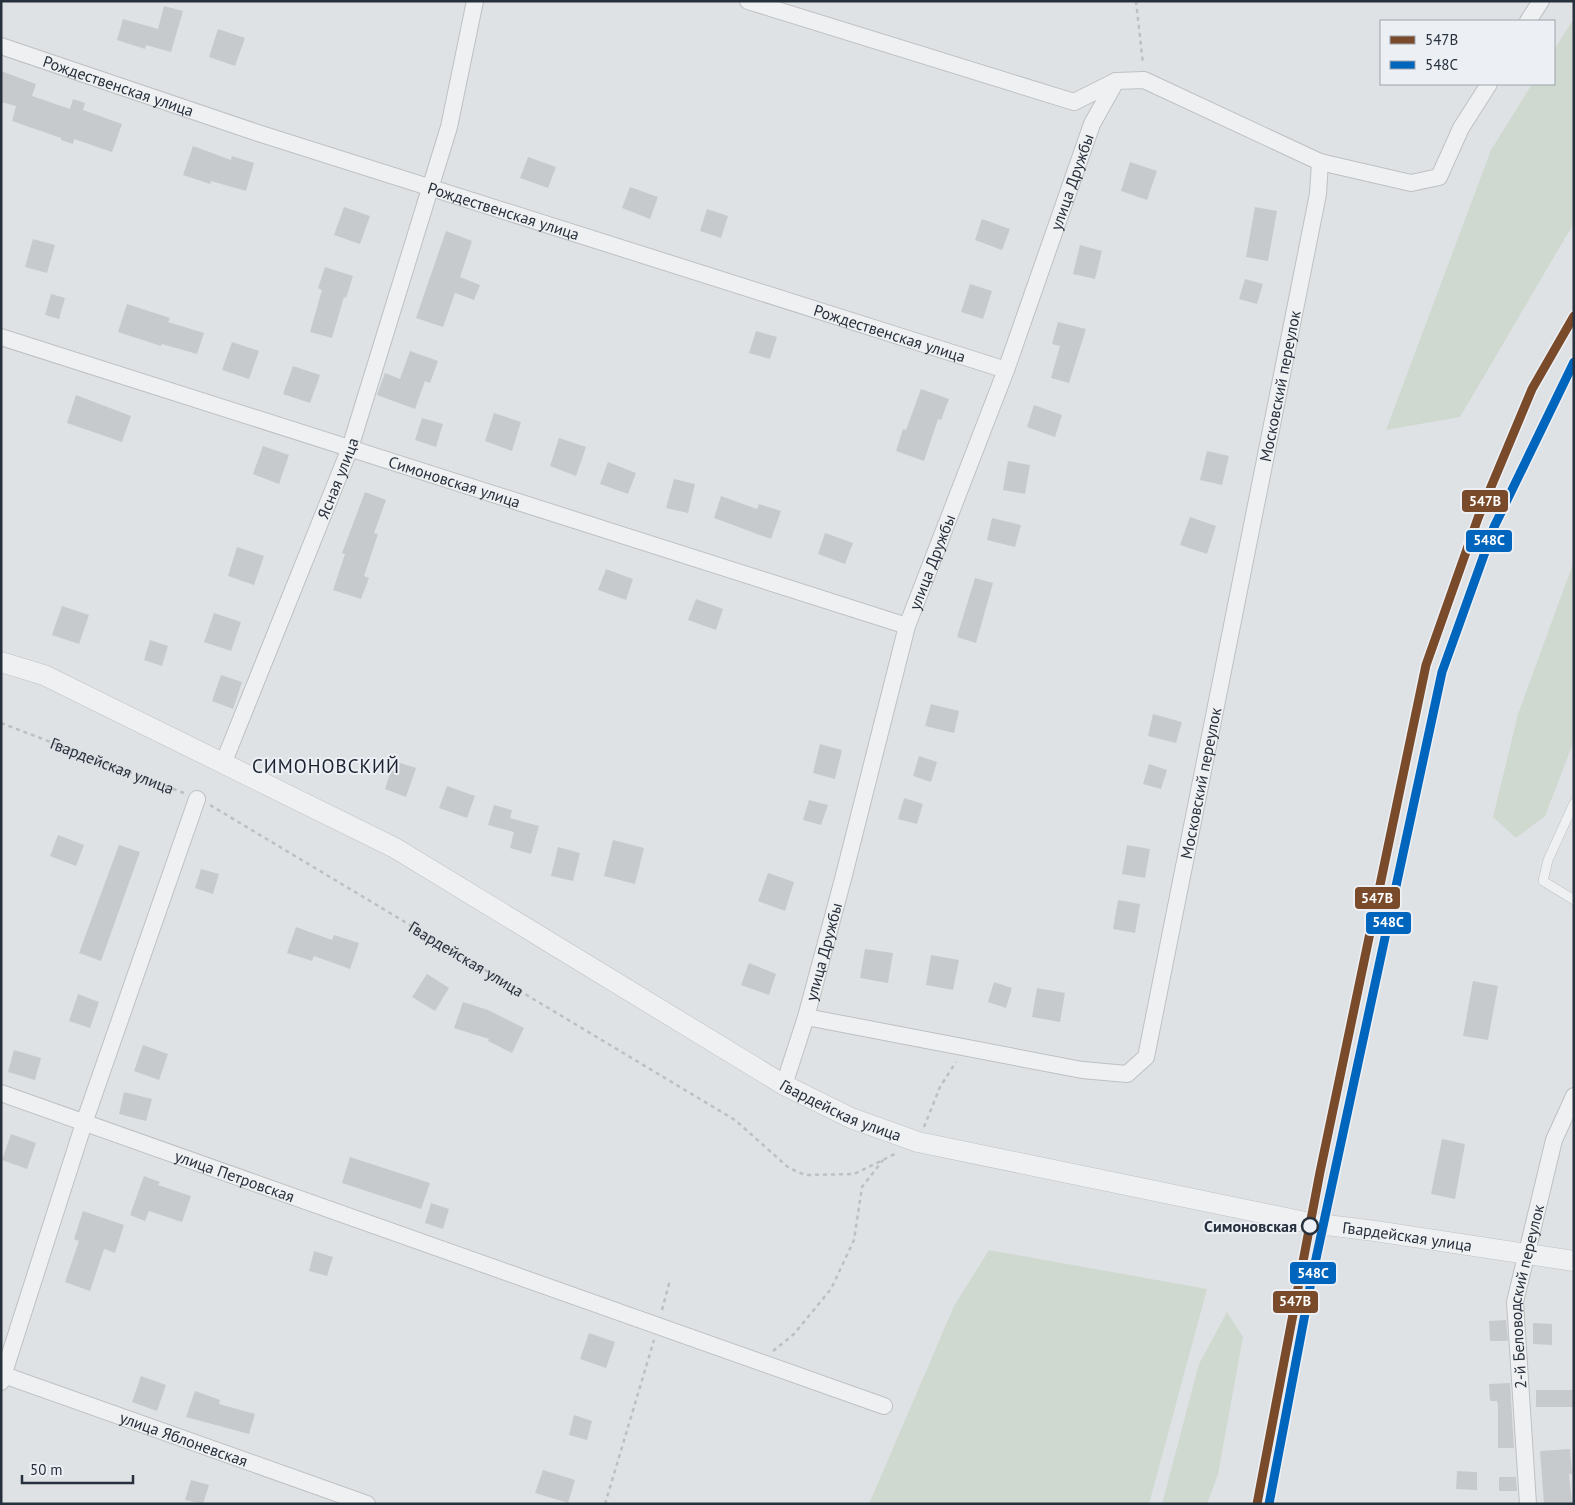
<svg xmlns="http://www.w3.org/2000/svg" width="1575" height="1505" viewBox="0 0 1575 1505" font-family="'PT Sans',sans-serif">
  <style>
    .green { fill: #d0d9d0 }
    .building { fill: #c7cacd }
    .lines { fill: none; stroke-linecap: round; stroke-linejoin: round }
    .service-casing { stroke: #bec0c3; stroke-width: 10 }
    .minor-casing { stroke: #bec0c3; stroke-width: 18 }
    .tertiary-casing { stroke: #bec0c3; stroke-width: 21 }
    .path { stroke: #bdc0c3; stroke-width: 2.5; stroke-dasharray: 4 4; stroke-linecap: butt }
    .service { stroke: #eff0f1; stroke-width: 9 }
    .minor { stroke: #eff0f1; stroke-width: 16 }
    .tertiary { stroke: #eff0f1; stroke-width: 20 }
    .rail-1-casing { stroke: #ecf0f5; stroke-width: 12 }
    .rail-2-casing { stroke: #ecf0f5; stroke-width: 12 }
    .rail-1 { stroke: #7a4b2a; stroke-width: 9 }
    .rail-2 { stroke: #0065bd; stroke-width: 9 }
    .stop-dot { fill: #ecf0f5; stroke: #27303d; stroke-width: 2.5 }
    .labels { text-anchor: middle; stroke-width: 4; stroke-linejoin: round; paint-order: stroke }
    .street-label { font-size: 16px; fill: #27303d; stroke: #ecf0f5 }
    .stop-label { font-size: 16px; font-weight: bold; fill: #27303d; stroke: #ecf0f5; text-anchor: end }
    .quarter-label { font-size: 19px; letter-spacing: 1px; fill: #19212e; stroke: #ecf0f5 }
    .line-badge { stroke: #ecf0f5; stroke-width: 2 }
    .badge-label { font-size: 14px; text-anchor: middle; font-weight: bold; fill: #fff }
  </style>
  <rect width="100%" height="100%" fill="#dfe2e5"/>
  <g class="green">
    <polygon points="1574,18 1574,223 1460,417 1386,430 1491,150 1532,84 1554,84 1554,50"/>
    <polygon points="1574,561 1574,741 1545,816 1516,838 1493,817 1518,714"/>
    <polygon points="989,1250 1207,1289 1149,1504 869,1504 954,1306"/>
    <polygon points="1227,1312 1243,1337 1218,1474 1207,1504 1162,1504 1199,1364"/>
  </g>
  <g class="building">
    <polygon points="164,6 183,11 171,52 146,45 145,49 117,40 123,19 158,29"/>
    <polygon points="218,29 245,38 235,66 209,57"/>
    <polygon points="1,71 36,84 32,96 70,109 73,99 85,103 83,110 122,124 112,152 74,139 73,144 61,140 61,138 12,121 16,106 1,102"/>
    <polygon points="193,146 231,160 232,156 254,163 246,191 211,181 210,184 183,175"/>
    <polygon points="528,157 556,167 548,188 520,178"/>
    <polygon points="1130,162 1157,171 1147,200 1121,191"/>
    <polygon points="630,187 658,197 650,219 622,208"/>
    <polygon points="344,207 370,216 360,244 334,235"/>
    <polygon points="1255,207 1277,211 1268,261 1246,257"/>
    <polygon points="707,209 728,216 721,238 700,231"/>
    <polygon points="982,219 1010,229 1002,250 975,240"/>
    <polygon points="446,231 472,241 460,277 480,285 474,300 455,293 443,327 416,318"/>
    <polygon points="33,239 55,245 47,273 25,267"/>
    <polygon points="1080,245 1102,251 1095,279 1073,274"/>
    <polygon points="325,267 353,276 346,298 344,297 332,338 310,332 322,290 318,288"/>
    <polygon points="1245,279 1263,284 1257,304 1239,299"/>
    <polygon points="970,284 992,291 983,319 961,312"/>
    <polygon points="51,294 65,298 59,319 45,315"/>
    <polygon points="127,304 170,318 168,322 204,333 197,354 162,344 161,346 118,332"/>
    <polygon points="1058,322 1086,329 1069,383 1051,378 1060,346 1052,344"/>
    <polygon points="756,331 777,337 770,359 749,353"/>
    <polygon points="232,342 259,351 249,379 222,370"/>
    <polygon points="410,351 438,361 430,383 425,381 415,409 377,395 385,373 400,379"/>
    <polygon points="293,366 320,375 310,403 283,394"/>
    <polygon points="921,389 949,399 941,420 938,419 924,461 896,451 903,429 906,430"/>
    <polygon points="76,395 131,416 122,442 67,423"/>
    <polygon points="1034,405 1062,415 1055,437 1027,427"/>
    <polygon points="494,413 521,422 512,451 485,441"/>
    <polygon points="422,418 443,424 436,447 415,440"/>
    <polygon points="559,438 586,447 576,476 550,466"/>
    <polygon points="263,446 289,455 279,484 253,474"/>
    <polygon points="1207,451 1229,456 1222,485 1200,480"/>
    <polygon points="1008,461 1030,465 1025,494 1003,490"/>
    <polygon points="608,462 636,473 628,494 600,484"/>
    <polygon points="674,479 695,484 688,513 666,508"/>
    <polygon points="365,492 386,500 374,533 378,534 364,576 369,578 361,599 333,590 345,554 342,553"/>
    <polygon points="721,496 757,509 759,504 781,511 771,539 714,518"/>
    <polygon points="1190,517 1216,526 1207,554 1180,545"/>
    <polygon points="992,518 1021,525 1015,547 987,540"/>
    <polygon points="825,533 853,543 845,564 818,554"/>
    <polygon points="237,547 264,556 254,585 228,576"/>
    <polygon points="606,569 633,579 626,600 598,590"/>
    <polygon points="975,578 993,583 976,643 957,637"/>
    <polygon points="696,599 723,609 716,630 688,620"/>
    <polygon points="62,606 89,615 79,644 52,635"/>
    <polygon points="214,613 241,622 231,651 204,642"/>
    <polygon points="150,640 168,646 162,666 144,660"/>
    <polygon points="221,675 242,682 233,709 212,701"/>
    <polygon points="931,704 959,711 954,733 925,726"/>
    <polygon points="1153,714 1182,722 1176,743 1148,736"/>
    <polygon points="820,744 842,750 835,779 813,773"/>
    <polygon points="919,756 937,762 931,782 913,776"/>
    <polygon points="394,761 416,768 406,797 385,789"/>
    <polygon points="1149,764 1167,770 1161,789 1143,784"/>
    <polygon points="447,786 475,796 467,818 439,808"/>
    <polygon points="904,798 923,804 917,824 898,819"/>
    <polygon points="809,800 828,805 821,825 803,820"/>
    <polygon points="494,805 512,810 510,818 539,826 531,854 510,848 514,832 488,825"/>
    <polygon points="58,835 84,845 76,866 50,856"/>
    <polygon points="613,840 644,848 635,884 604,876"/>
    <polygon points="119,845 140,852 101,961 79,953"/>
    <polygon points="1127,845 1150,849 1145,878 1122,874"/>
    <polygon points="558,847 580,853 573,881 551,876"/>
    <polygon points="201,869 219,874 213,894 195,888"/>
    <polygon points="768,873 794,882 785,911 758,901"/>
    <polygon points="1118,900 1140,904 1135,933 1113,929"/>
    <polygon points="296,927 332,940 334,935 359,943 350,969 314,956 312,961 287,953"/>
    <polygon points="865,949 893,953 888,983 860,978"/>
    <polygon points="931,955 959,960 953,990 926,985"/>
    <polygon points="749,963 776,974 769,995 741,985"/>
    <polygon points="427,974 449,988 435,1011 412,997"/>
    <polygon points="1473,981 1498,986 1488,1040 1463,1036"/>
    <polygon points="994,982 1012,988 1006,1008 988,1002"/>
    <polygon points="1037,988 1065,993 1060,1022 1032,1017"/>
    <polygon points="78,994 99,1002 90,1028 69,1021"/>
    <polygon points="463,1002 488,1010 524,1028 512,1053 488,1041 489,1039 454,1028"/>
    <polygon points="143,1045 168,1054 159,1080 134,1071"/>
    <polygon points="14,1050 41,1058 35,1080 8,1072"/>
    <polygon points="124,1092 152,1099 146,1121 119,1114"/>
    <polygon points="11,1134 36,1143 27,1169 2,1160"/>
    <polygon points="1442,1139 1465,1144 1455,1199 1431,1194"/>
    <polygon points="350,1157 430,1183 421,1209 342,1183"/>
    <polygon points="144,1176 160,1182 158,1185 191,1196 182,1222 149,1211 145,1221 130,1215"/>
    <polygon points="431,1203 449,1209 443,1229 425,1223"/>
    <polygon points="83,1211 124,1225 115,1253 104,1249 90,1291 65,1282 79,1241 74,1239"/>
    <polygon points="314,1251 333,1257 327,1276 309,1271"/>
    <polygon points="1506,1320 1508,1341 1490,1341 1489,1321"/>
    <polygon points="1533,1323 1552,1324 1552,1345 1533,1344"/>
    <polygon points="589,1333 615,1342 606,1368 580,1359"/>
    <polygon points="141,1376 166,1385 157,1411 132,1402"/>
    <polygon points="1510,1383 1514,1448 1498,1448 1498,1405 1497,1401 1490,1401 1489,1384"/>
    <rect x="1536" y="1390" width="38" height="17"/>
    <polygon points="195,1391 220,1400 219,1404 255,1414 249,1434 186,1417"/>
    <polygon points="574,1415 592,1421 587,1440 569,1435"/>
    <polygon points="1570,1449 1572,1474 1569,1474 1572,1503 1544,1504 1540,1451"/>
    <polygon points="543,1470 575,1480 568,1503 535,1493"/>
    <polygon points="1457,1471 1477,1472 1477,1490 1456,1489"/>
    <polygon points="1499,1477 1516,1477 1517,1491 1499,1491"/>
    <polygon points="191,1480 209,1485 203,1504 185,1500"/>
  </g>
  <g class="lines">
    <defs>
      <polyline id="service" points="1574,803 1548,860 1543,881 1574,900"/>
      <g id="minor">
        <polyline points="748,1 1074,102 1116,81"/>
        <polyline points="1528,21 1541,1"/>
        <path id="s3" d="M1 46 258 133 1006 370"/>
        <path id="s4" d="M1 337 907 626"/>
        <path id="s5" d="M223 764 350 448 449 127 475 1"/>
        <path id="s6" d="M806 1017 1082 1070 1127 1074 1146 1057 1318 194 1320 162"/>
        <path id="s7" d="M784 1085 806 1017 843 879 907 626 1006 370 1092 124 1116 81 1144 80 1320 162 1411 183 1439 177 1461 128 1489 84"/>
        <path id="s8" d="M1 1093 884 1406"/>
        <path id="s9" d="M1 1374 367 1504"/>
        <polyline points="1,1382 84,1123 197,799"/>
        <path id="s10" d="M1528 1504 1515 1302 1554 1140 1574 1096"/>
      </g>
      <g id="tertiary">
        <path id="s11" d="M1 662 44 675 395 848 784 1085 851 1118 918 1142 1310 1223 1375 1231 1574 1261"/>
      </g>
    </defs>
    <use href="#service" class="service-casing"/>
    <use href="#minor" class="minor-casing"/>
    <use href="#tertiary" class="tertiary-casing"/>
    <g class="path">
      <polyline points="1136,1 1143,64"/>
      <path id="s1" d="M1 723 184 793"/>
      <path id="s2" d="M210 805 735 1120 789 1168 805 1175 854 1174 897 1153"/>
      <polyline points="924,1127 940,1087 956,1062"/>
      <polyline points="662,1310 670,1280"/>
      <polyline points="773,1351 794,1334 831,1289 854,1240 862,1187 883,1160"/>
      <polyline points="605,1504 654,1340"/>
    </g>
    <use href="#service" class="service"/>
    <use href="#minor" class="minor"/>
    <use href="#tertiary" class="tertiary"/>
    <defs>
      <polyline id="rail-1" points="1257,1504 1320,1172 1426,665 1478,518 1532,389 1574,316"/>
      <polyline id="rail-2" points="1269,1504 1311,1282 1442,672 1494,527 1574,362"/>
    </defs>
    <use href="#rail-1" class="rail-1-casing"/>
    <use href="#rail-2" class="rail-2-casing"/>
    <use href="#rail-1" class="rail-1"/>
    <use href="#rail-2" class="rail-2"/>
  </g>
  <circle class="stop-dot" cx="1310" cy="1226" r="8"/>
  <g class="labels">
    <g class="street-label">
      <text dy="6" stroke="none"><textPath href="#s3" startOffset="124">Рождественская улица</textPath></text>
      <text dy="6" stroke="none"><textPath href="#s7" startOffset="949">улица Дружбы</textPath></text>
      <text dy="6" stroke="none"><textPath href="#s3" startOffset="529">Рождественская улица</textPath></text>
      <text dy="6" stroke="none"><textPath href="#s3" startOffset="934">Рождественская улица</textPath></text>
      <text dy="6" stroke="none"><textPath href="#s6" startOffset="1036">Московский переулок</textPath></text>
      <text dy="6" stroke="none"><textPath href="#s5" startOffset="308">Ясная улица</textPath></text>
      <text dy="6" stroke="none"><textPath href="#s4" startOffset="476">Симоновская улица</textPath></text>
      <text dy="6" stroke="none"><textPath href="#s7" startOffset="544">улица Дружбы</textPath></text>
      <text dy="6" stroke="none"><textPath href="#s1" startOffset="119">Гвардейская улица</textPath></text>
      <text dy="6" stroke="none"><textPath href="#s6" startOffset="631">Московский переулок</textPath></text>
      <text dy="6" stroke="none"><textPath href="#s7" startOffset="139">улица Дружбы</textPath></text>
      <text dy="6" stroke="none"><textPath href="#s2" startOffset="299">Гвардейская улица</textPath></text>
      <text dy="6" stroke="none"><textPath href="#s11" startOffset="954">Гвардейская улица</textPath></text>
      <text dy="6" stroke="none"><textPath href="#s8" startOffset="248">улица Петровская</textPath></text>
      <text dy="6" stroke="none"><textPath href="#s11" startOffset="1536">Гвардейская улица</textPath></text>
      <text dy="6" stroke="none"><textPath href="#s10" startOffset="209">2-й Беловодский переулок</textPath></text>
      <text dy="6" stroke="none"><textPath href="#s9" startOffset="194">улица Яблоневская</textPath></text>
    </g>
    <g class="stop-label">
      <text x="1297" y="1232">Симоновская</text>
    </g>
    <g class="quarter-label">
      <text x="326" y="773">СИМОНОВСКИЙ</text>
    </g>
  </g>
  <g class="line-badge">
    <rect x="1461" y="489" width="48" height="24" rx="5" fill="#7a4b2a"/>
    <rect x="1465" y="529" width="48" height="24" rx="5" fill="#0065bd"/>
    <rect x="1354" y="886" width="47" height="24" rx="5" fill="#7a4b2a"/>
    <rect x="1365" y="911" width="47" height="24" rx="5" fill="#0065bd"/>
    <rect x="1289" y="1261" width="48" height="24" rx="5" fill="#0065bd"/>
    <rect x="1272" y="1290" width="47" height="24" rx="5" fill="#7a4b2a"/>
  </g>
  <g class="badge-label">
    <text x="1485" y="506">547В</text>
    <text x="1489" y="545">548С</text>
    <text x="1377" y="903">547В</text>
    <text x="1388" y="927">548С</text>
    <text x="1313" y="1278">548С</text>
    <text x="1295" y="1306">547В</text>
  </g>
  <rect width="1575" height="1505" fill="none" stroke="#27303d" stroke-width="5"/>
  <rect x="1380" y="20" width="175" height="65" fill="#ecf0f5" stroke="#9da3ab"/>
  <rect x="1390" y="36" width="25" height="8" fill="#7a4b2a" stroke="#9da3ab"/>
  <text x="1425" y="45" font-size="15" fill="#27303d">547В</text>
  <rect x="1390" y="61" width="25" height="8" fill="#0065bd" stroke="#9da3ab"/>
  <text x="1425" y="70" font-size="15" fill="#27303d">548С</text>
  <path d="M22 1475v8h111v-8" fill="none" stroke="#27303d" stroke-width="2.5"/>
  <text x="30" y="1475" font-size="15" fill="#27303d" stroke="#ecf0f5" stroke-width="4" paint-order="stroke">50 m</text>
</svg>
